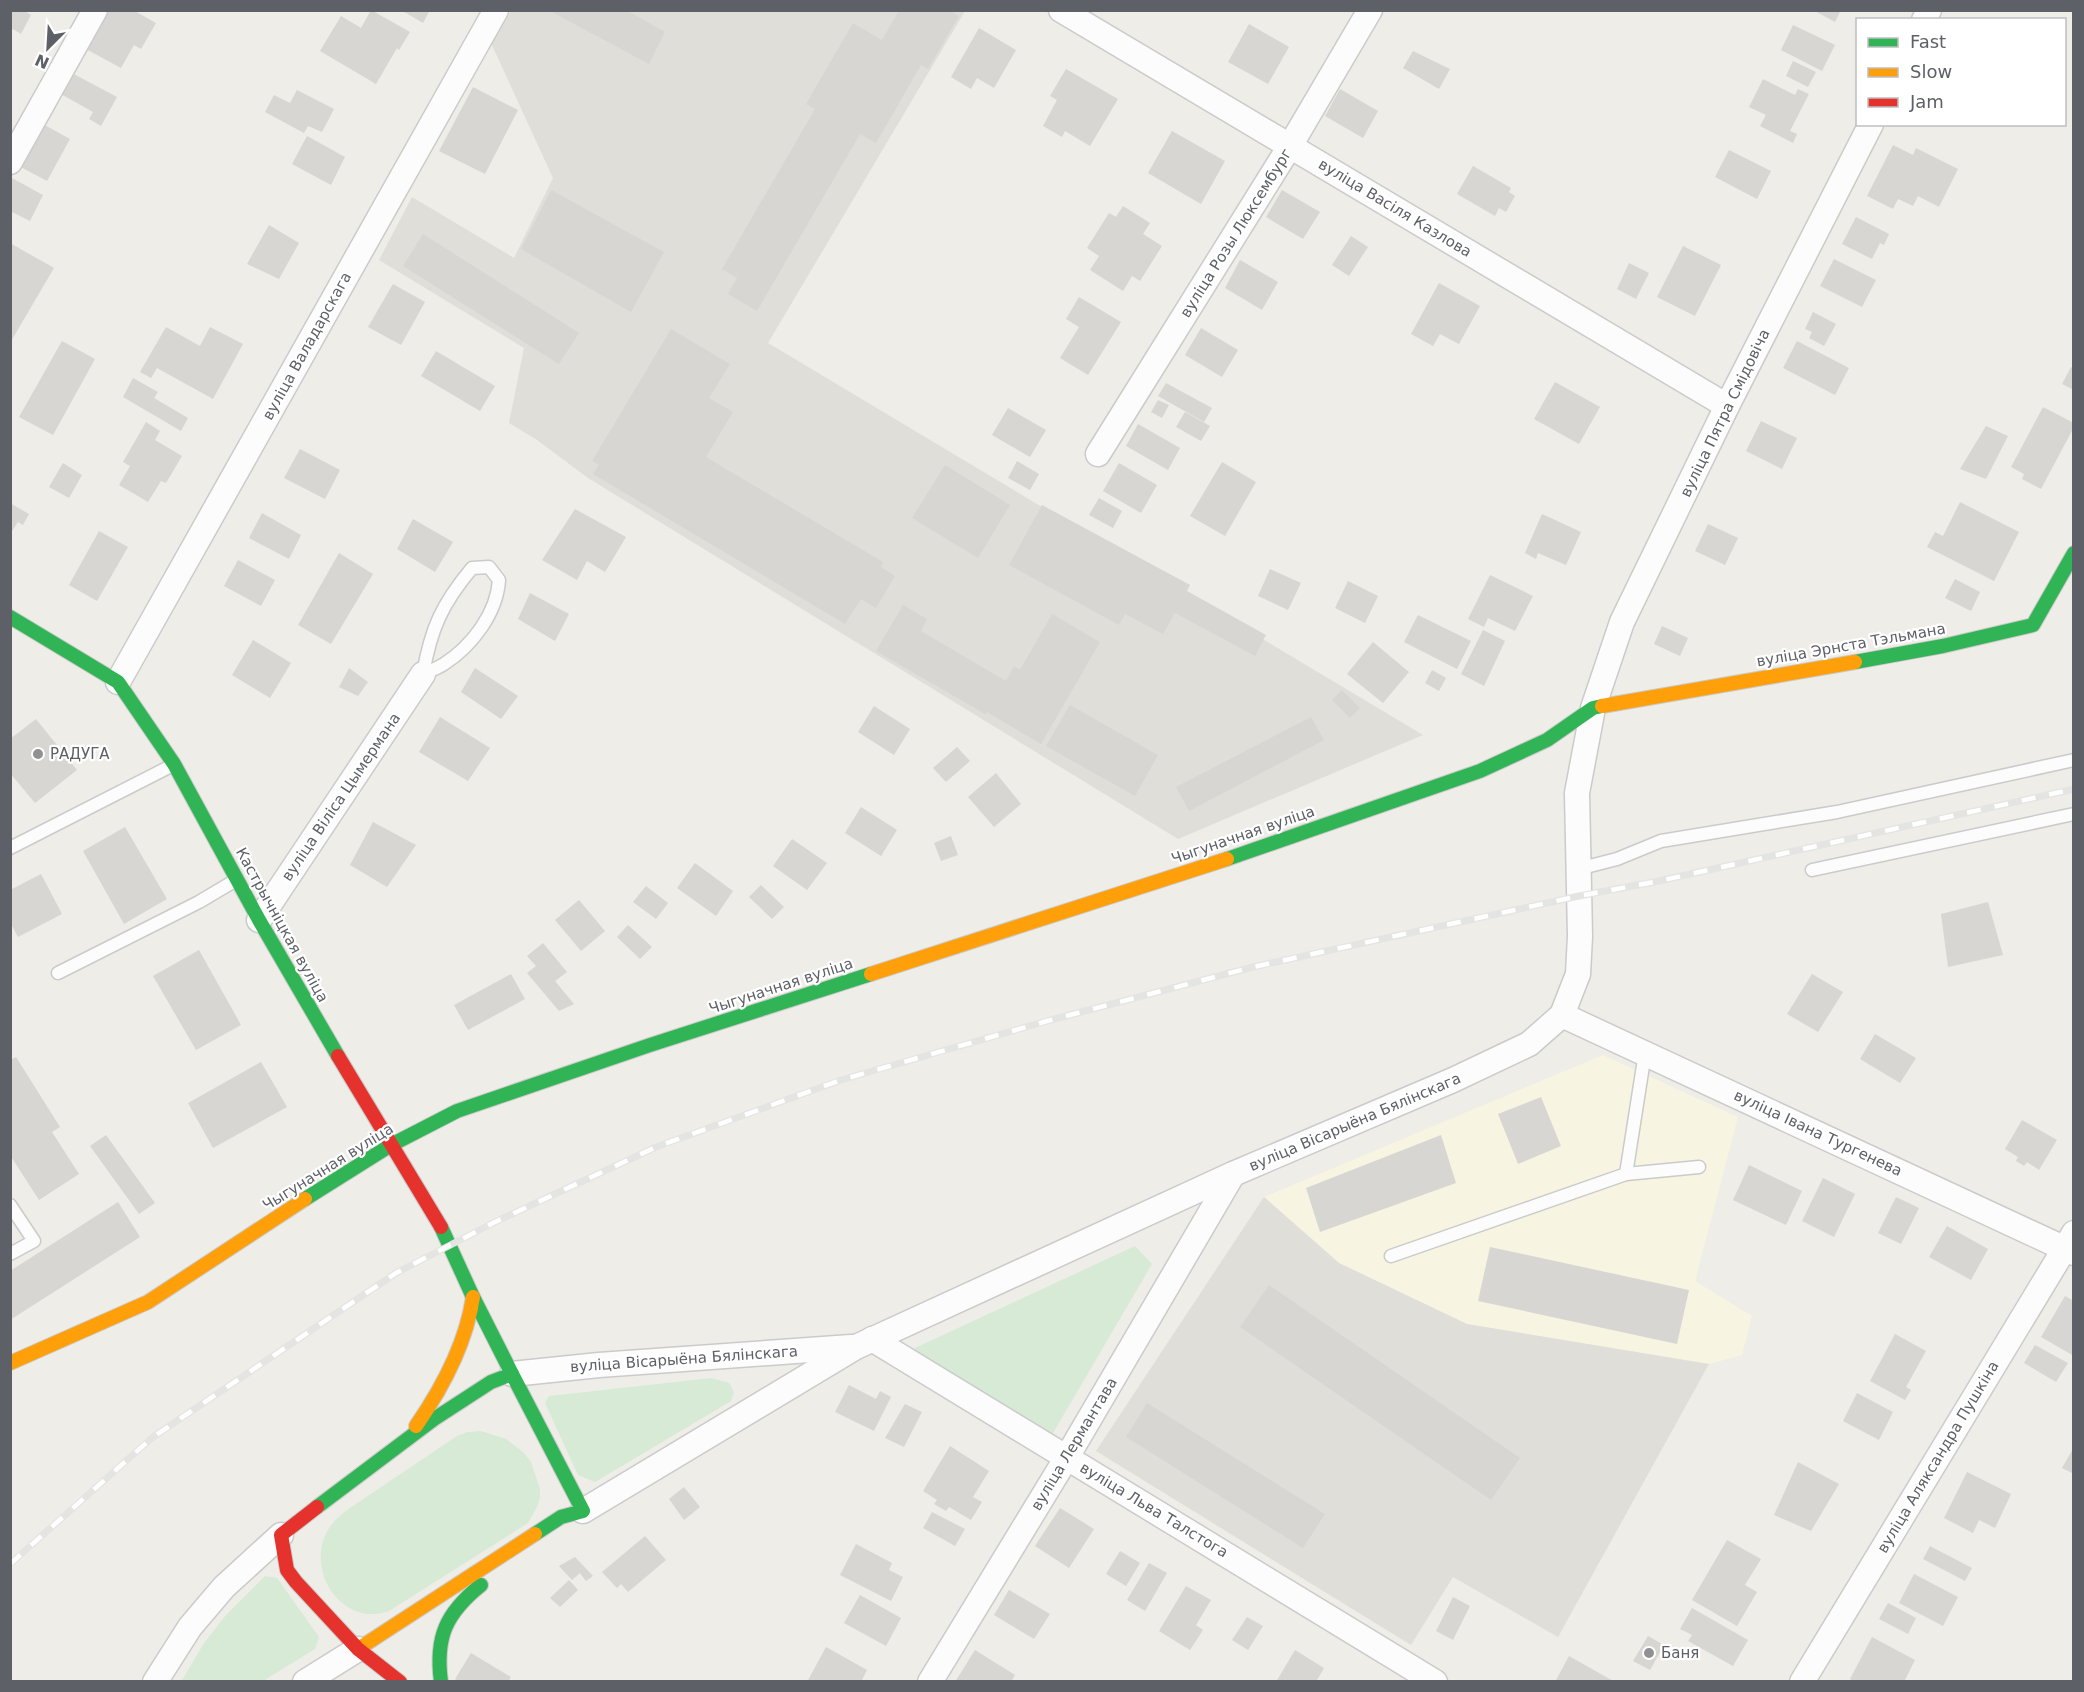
<svg xmlns="http://www.w3.org/2000/svg" width="2084" height="1692" viewBox="0 0 2084 1692" font-family="'DejaVu Sans',sans-serif">
  <style>
    .commercial { fill: #f7f4e1 }
    .industrial { fill: #dfded9 }
    .green { fill: #d6ead5 }
    .building { fill: #d7d6d3 }
    .lines { fill: none; stroke-linecap: round; stroke-linejoin: round }
    .lane-casing { stroke: #cacbca; stroke-width: 15 }
    .street-casing { stroke: #cacbca; stroke-width: 27 }
    .fast-casing { stroke: #cacac9; stroke-width: 16 }
    .slow-casing { stroke: #cacac9; stroke-width: 16 }
    .jam-casing { stroke: #cacac9; stroke-width: 16 }
    .lane { stroke: #fcfcfc; stroke-width: 12 }
    .street { stroke: #fcfcfc; stroke-width: 24 }
    .fast { stroke: #30b455; stroke-width: 14 }
    .slow { stroke: #ff9f0a; stroke-width: 14 }
    .jam { stroke: #e5322d; stroke-width: 14 }
    .rail-casing { stroke: #e4e4e3; stroke-width: 7 }
    .rail { stroke: #fff; stroke-width: 4.5; stroke-dasharray: 14; stroke-linecap: butt }
    .poi-dot { fill: #909194; stroke: #fff; stroke-width: 2 }
    .labels { text-anchor: middle; stroke-width: 4.5; stroke-linejoin: round; paint-order: stroke }
    .street-label { font-size: 15px; fill: #5d6066; stroke: #fff }
    .poi-label { font-size: 15px; fill: #5d6066; stroke: #fff; text-anchor: start }
  </style>
  <rect width="100%" height="100%" fill="#eeede8"/>
  <polygon class="commercial" points="1603,1055 1738,1117 1695,1281 1752,1316 1742,1355 1709,1364 1467,1324 1339,1263 1264,1197"/>
  <g class="industrial">
    <polygon points="511,11 965,11 768,343 1423,735 1178,839 588,478 537,440 509,423 524,348 379,260 412,197 514,258 553,178 491,43"/>
    <polygon points="1264,1197 1339,1263 1467,1324 1709,1364 1558,1637 1453,1577 1411,1645 1096,1451"/>
  </g>
  <g class="green">
    <polygon points="1135,1246 1152,1264 1053,1433 1039,1432 913,1357 915,1348"/>
    <polygon points="711,1378 729,1383 734,1392 731,1401 595,1482 578,1475 545,1403 549,1396"/>
    <path d="M481 1431 506 1439 524 1453 531 1462 540 1489V1498L537 1507 528 1523 389 1611C343 1628 304 1571 328 1530 332 1522 340 1516 347 1510L457 1436 468 1432Z"/>
    <polygon points="265,1576 277,1578 319,1637 315,1649 263,1681 181,1682 204,1643 226,1615"/>
  </g>
  <g class="building">
    <polygon points="10,10 23,10 31,15 21,34 13,29 10,32"/>
    <polygon points="105,10 133,10 156,23 141,49 134,45 121,68 84,48"/>
    <polygon points="371,10 410,32 399,50 397,48 376,84 320,51 341,16 361,28"/>
    <polygon points="401,10 430,10 423,23"/>
    <polygon points="548,10 626,10 665,32 649,64"/>
    <polygon points="899,10 949,10 959,16 928,69 921,65 876,143 860,134 757,311 728,294 737,278 722,269 815,109 806,104 853,23 882,40"/>
    <polygon points="1813,10 1841,10 1835,22"/>
    <polygon points="1249,24 1289,47 1268,84 1228,62"/>
    <polygon points="1793,25 1835,45 1822,71 1781,50"/>
    <polygon points="979,28 1016,50 994,88 977,78 971,89 951,77"/>
    <polygon points="1413,51 1450,69 1439,89 1403,68"/>
    <polygon points="1793,61 1816,72 1808,87 1786,76"/>
    <polygon points="1066,69 1118,99 1090,146 1065,131 1062,137 1043,126 1057,100 1050,96"/>
    <polygon points="70,72 117,97 101,126 89,119 93,112 59,93"/>
    <polygon points="1763,79 1795,95 1798,89 1809,94 1790,131 1797,134 1793,143 1760,126 1766,115 1749,107"/>
    <polygon points="473,87 518,110 485,174 439,151"/>
    <polygon points="1340,89 1378,111 1363,138 1325,116"/>
    <polygon points="297,90 334,109 322,132 308,126 304,133 265,112 274,95 290,103"/>
    <polygon points="41,123 70,139 47,181 17,165"/>
    <polygon points="1172,131 1225,161 1201,204 1148,173"/>
    <polygon points="307,136 345,157 331,185 292,164"/>
    <polygon points="1893,145 1913,155 1916,148 1958,169 1939,207 1918,196 1913,206 1898,199 1893,209 1867,196"/>
    <polygon points="1729,150 1771,171 1757,199 1715,177"/>
    <polygon points="1473,166 1511,188 1509,192 1515,196 1506,212 1499,208 1495,216 1457,194"/>
    <polygon points="10,177 43,195 30,221 10,211"/>
    <polygon points="551,190 664,252 631,312 521,249"/>
    <polygon points="1282,190 1320,212 1303,239 1266,217"/>
    <polygon points="1123,206 1150,223 1143,234 1162,246 1140,281 1132,276 1123,291 1090,270 1099,256 1087,248 1109,213 1116,217"/>
    <polygon points="1856,217 1889,234 1884,245 1880,243 1872,259 1842,244"/>
    <polygon points="269,225 299,243 279,279 247,264"/>
    <polygon points="423,234 579,333 559,364 403,266"/>
    <polygon points="1351,236 1368,247 1349,276 1332,265"/>
    <polygon points="10,243 54,268 10,343"/>
    <polygon points="1683,246 1721,265 1695,316 1657,297"/>
    <polygon points="1834,259 1876,280 1862,307 1820,286"/>
    <polygon points="1240,260 1278,282 1262,310 1225,288"/>
    <polygon points="1629,263 1649,273 1636,299 1617,289"/>
    <polygon points="1439,283 1480,306 1459,344 1440,334 1433,346 1411,334"/>
    <polygon points="393,284 425,302 401,345 368,327"/>
    <polygon points="1079,297 1121,322 1088,375 1060,358 1079,327 1066,319"/>
    <polygon points="1813,312 1836,324 1824,346 1809,338 1812,332 1805,329"/>
    <polygon points="166,327 200,346 210,327 243,344 213,399 157,368 151,378 140,372"/>
    <polygon points="1201,328 1238,350 1222,377 1185,355"/>
    <polygon points="671,329 730,364 709,398 733,412 706,457 883,562 881,567 895,576 876,608 861,599 845,624 593,474 599,465 592,461"/>
    <polygon points="62,341 95,359 53,435 19,417"/>
    <polygon points="1797,341 1849,368 1835,395 1783,368"/>
    <polygon points="436,351 495,386 480,411 421,376"/>
    <polygon points="2071,367 2074,369 2074,390 2062,384"/>
    <polygon points="133,378 158,392 154,398 188,418 181,431 123,397"/>
    <polygon points="1555,382 1600,407 1579,444 1534,419"/>
    <polygon points="1166,383 1212,408 1204,422 1158,396"/>
    <polygon points="1158,400 1169,405 1162,418 1151,412"/>
    <polygon points="2043,407 2074,423 2074,427 2041,489 2022,479 2024,474 2011,467"/>
    <polygon points="1008,408 1046,430 1030,457 992,435"/>
    <polygon points="1185,412 1210,426 1201,441 1176,427"/>
    <polygon points="1761,421 1797,438 1782,469 1746,451"/>
    <polygon points="146,422 160,431 155,440 182,456 166,483 161,481 148,502 119,485 130,466 123,462"/>
    <polygon points="1138,424 1180,448 1168,470 1126,446"/>
    <polygon points="1986,426 2008,436 1986,479 1960,469"/>
    <polygon points="300,449 340,470 325,499 284,478"/>
    <polygon points="1017,461 1039,474 1030,490 1008,478"/>
    <polygon points="1222,462 1256,482 1225,536 1190,516"/>
    <polygon points="63,463 82,475 69,498 49,487"/>
    <polygon points="1119,463 1157,485 1141,513 1103,491"/>
    <polygon points="945,465 1010,505 978,558 912,518"/>
    <polygon points="1099,498 1122,511 1113,528 1089,515"/>
    <polygon points="1960,502 2019,532 1994,581 1927,547 1935,532 1943,536"/>
    <polygon points="10,503 29,514 23,525 18,522 10,534"/>
    <polygon points="1042,505 1190,585 1187,591 1266,635 1255,656 1175,613 1163,634 1125,614 1119,625 1009,565"/>
    <polygon points="575,509 626,537 605,572 587,561 577,580 542,560"/>
    <polygon points="262,513 301,535 289,559 249,538"/>
    <polygon points="1542,514 1581,532 1566,565 1538,553 1536,559 1525,553"/>
    <polygon points="413,519 453,542 435,572 397,549"/>
    <polygon points="1708,524 1738,538 1725,565 1695,551"/>
    <polygon points="99,531 128,547 97,601 69,585"/>
    <polygon points="339,553 373,574 331,644 298,625"/>
    <polygon points="238,560 275,580 261,606 224,586"/>
    <polygon points="1270,569 1301,583 1288,610 1258,596"/>
    <polygon points="1490,575 1533,596 1515,631 1488,618 1484,627 1468,619"/>
    <polygon points="1955,579 1980,592 1971,611 1945,598"/>
    <polygon points="1348,581 1378,596 1365,623 1335,608"/>
    <polygon points="530,593 569,614 555,641 518,619"/>
    <polygon points="903,605 927,619 921,631 1006,681 1014,666 1020,670 1052,614 1100,642 1041,744 987,712 985,714 876,651"/>
    <polygon points="1418,615 1471,641 1457,669 1404,642"/>
    <polygon points="1662,626 1688,638 1680,656 1654,644"/>
    <polygon points="1483,630 1505,641 1484,686 1461,674"/>
    <polygon points="253,640 291,663 270,698 232,675"/>
    <polygon points="1373,642 1409,672 1383,703 1347,674"/>
    <polygon points="349,668 368,682 358,696 339,687"/>
    <polygon points="475,668 518,696 501,719 461,692"/>
    <polygon points="1432,670 1446,678 1439,691 1425,683"/>
    <polygon points="1342,690 1360,708 1350,718 1332,700"/>
    <polygon points="1070,705 1158,755 1135,796 1046,746"/>
    <polygon points="874,706 910,729 894,755 858,732"/>
    <polygon points="440,717 490,748 468,781 419,752"/>
    <polygon points="1311,717 1324,740 1189,811 1176,787"/>
    <polygon points="36,719 77,770 35,803 10,773 10,739"/>
    <polygon points="957,747 970,761 946,782 933,768"/>
    <polygon points="996,773 1021,804 994,827 968,797"/>
    <polygon points="861,807 897,830 881,856 845,833"/>
    <polygon points="373,822 416,845 387,887 350,865"/>
    <polygon points="125,827 167,899 124,924 83,851"/>
    <polygon points="951,836 958,855 941,861 934,843"/>
    <polygon points="792,839 827,863 807,890 773,866"/>
    <polygon points="695,863 733,891 716,916 677,888"/>
    <polygon points="41,874 62,914 18,937 10,922 10,890"/>
    <polygon points="761,885 784,907 772,919 749,897"/>
    <polygon points="646,886 668,903 656,919 633,902"/>
    <polygon points="579,900 605,931 581,951 555,920"/>
    <polygon points="1988,902 2003,955 1948,967 1941,914"/>
    <polygon points="628,925 652,947 640,959 617,937"/>
    <polygon points="543,943 567,972 555,981 574,1004 559,1011 527,973 536,966 527,956"/>
    <polygon points="199,950 241,1025 196,1050 153,976"/>
    <polygon points="511,974 525,999 468,1030 454,1005"/>
    <polygon points="1812,974 1843,992 1818,1032 1787,1014"/>
    <polygon points="1875,1034 1916,1058 1900,1083 1860,1059"/>
    <polygon points="16,1057 60,1127 52,1132 79,1174 39,1200 10,1155 10,1060"/>
    <polygon points="261,1062 287,1107 213,1148 188,1103"/>
    <polygon points="1541,1097 1561,1146 1518,1164 1498,1114"/>
    <polygon points="2022,1120 2057,1140 2039,1170 2027,1162 2024,1166 2016,1161 2018,1157 2005,1149"/>
    <polygon points="106,1135 155,1203 139,1214 90,1146"/>
    <polygon points="1441,1135 1456,1183 1320,1232 1306,1188"/>
    <polygon points="1749,1165 1802,1191 1786,1225 1733,1200"/>
    <polygon points="1823,1178 1855,1194 1834,1237 1802,1221"/>
    <polygon points="1896,1197 1919,1208 1901,1244 1878,1233"/>
    <polygon points="118,1202 140,1237 10,1320 10,1271"/>
    <polygon points="1947,1226 1988,1249 1971,1280 1929,1257"/>
    <polygon points="1490,1247 1689,1290 1677,1344 1478,1301"/>
    <polygon points="1269,1285 1520,1458 1491,1500 1240,1327"/>
    <polygon points="2065,1296 2074,1301 2074,1356 2041,1337"/>
    <polygon points="1895,1334 1926,1351 1906,1387 1911,1390 1905,1400 1870,1381"/>
    <polygon points="2035,1345 2068,1363 2056,1382 2024,1363"/>
    <polygon points="849,1385 876,1399 880,1391 891,1397 874,1431 835,1412"/>
    <polygon points="1857,1393 1893,1412 1879,1440 1843,1421"/>
    <polygon points="1147,1403 1325,1514 1303,1548 1126,1437"/>
    <polygon points="905,1404 922,1412 904,1447 885,1438"/>
    <polygon points="950,1446 989,1471 973,1497 982,1502 971,1520 949,1507 946,1511 934,1504 937,1500 923,1491"/>
    <polygon points="2074,1447 2074,1474 2062,1468"/>
    <polygon points="1798,1462 1839,1484 1811,1531 1774,1515"/>
    <polygon points="1967,1472 2011,1494 1995,1528 1979,1520 1973,1533 1944,1518"/>
    <polygon points="684,1487 700,1507 684,1520 669,1499"/>
    <polygon points="1060,1508 1094,1529 1069,1568 1035,1546"/>
    <polygon points="932,1512 965,1529 955,1546 923,1528"/>
    <polygon points="645,1536 666,1560 628,1592 621,1584 617,1588 602,1572"/>
    <polygon points="1727,1540 1761,1559 1745,1585 1757,1592 1737,1626 1692,1600"/>
    <polygon points="856,1544 892,1563 889,1570 903,1577 891,1601 840,1575"/>
    <polygon points="1930,1546 1972,1568 1965,1581 1923,1559"/>
    <polygon points="1120,1551 1140,1563 1126,1586 1106,1574"/>
    <polygon points="575,1557 593,1576 586,1581 580,1573 572,1580 559,1566"/>
    <polygon points="1149,1563 1167,1573 1145,1611 1127,1600"/>
    <polygon points="1914,1574 1958,1597 1943,1626 1899,1603"/>
    <polygon points="569,1580 578,1590 560,1607 550,1598"/>
    <polygon points="1186,1586 1211,1600 1196,1625 1203,1630 1190,1650 1159,1631"/>
    <polygon points="1009,1590 1050,1614 1034,1639 994,1615"/>
    <polygon points="860,1595 901,1618 886,1646 844,1623"/>
    <polygon points="1453,1597 1470,1606 1453,1640 1436,1631"/>
    <polygon points="1888,1603 1916,1618 1908,1634 1879,1619"/>
    <polygon points="1692,1608 1748,1640 1733,1666 1688,1641 1692,1635 1680,1629"/>
    <polygon points="1247,1617 1263,1626 1248,1650 1232,1640"/>
    <polygon points="1648,1636 1664,1645 1650,1670 1633,1661"/>
    <polygon points="1872,1637 1915,1660 1904,1682 1855,1682 1850,1679"/>
    <polygon points="826,1647 867,1670 861,1682 807,1682"/>
    <polygon points="975,1650 1015,1675 1011,1682 955,1682"/>
    <polygon points="1295,1650 1324,1668 1316,1682 1276,1682"/>
    <polygon points="471,1653 511,1677 508,1682 460,1682 455,1679"/>
    <polygon points="1569,1656 1615,1682 1555,1682"/>
  </g>
  <g class="lines">
    <defs>
      <g id="lane">
        <path d="M489 567 499 580C497 613 472 646 444 664 438 668 430 671 423 674 431 628 442 604 472 568Z"/>
        <polyline points="10,848 173,765"/>
        <polyline points="1578,869 1617,859 1661,841 1837,812 2074,760"/>
        <polyline points="1812,870 2074,814"/>
        <polyline points="58,973 199,902 236,880"/>
        <polyline points="1626,1174 1699,1167"/>
        <polyline points="10,1205 34,1241 10,1254"/>
        <polyline points="1391,1256 1626,1174 1645,1053"/>
      </g>
      <g id="street">
        <polyline points="1061,10 1727,406"/>
        <polyline points="1924,20 1929,10"/>
        <polyline points="10,162 95,10"/>
        <polyline points="1098,454 1290,146 1370,10"/>
        <polyline points="118,682 496,10"/>
        <polyline points="259,920 423,674"/>
        <polyline points="1562,1015 2074,1253"/>
        <polyline points="872,1339 1435,1682"/>
        <polyline points="512,1374 599,1365 851,1347"/>
        <polyline points="583,1511 856,1347 1233,1174 1453,1080 1529,1044 1562,1015 1578,974 1580,936 1577,793 1593,708 1622,622 1727,406 1871,124"/>
        <polyline points="155,1682 190,1627 224,1587 281,1535"/>
        <polyline points="305,1682 358,1649"/>
        <polyline points="930,1682 1067,1457 1233,1174"/>
        <polyline points="1802,1682 2074,1233"/>
      </g>
      <g id="fast">
        <polyline points="10,617 118,682 174,764 259,920 338,1056"/>
        <polyline points="1855,662 1943,646 2033,625 2074,553"/>
        <polyline points="1227,859 1480,771 1547,740 1593,708 1602,706"/>
        <polyline points="305,1199 391,1145 457,1111 650,1045 871,974"/>
        <polyline points="441,1227 473,1297 512,1374"/>
        <polyline points="317,1507 434,1419 491,1382 512,1374 583,1511 561,1517 535,1534"/>
        <path d="M441 1682C435 1637 446 1613 481 1585"/>
      </g>
      <g id="slow">
        <polyline points="1602,706 1855,662"/>
        <polyline points="871,974 1227,859"/>
        <polyline points="10,1363 148,1302 305,1199"/>
        <path d="M416 1426C443 1387 466 1344 473 1297"/>
        <polyline points="358,1649 535,1534"/>
      </g>
      <g id="jam">
        <polyline points="338,1056 441,1227"/>
        <polyline points="317,1507 281,1535 287,1570 296,1582 358,1649 400,1682"/>
      </g>
    </defs>
    <use href="#lane" class="lane-casing"/>
    <use href="#street" class="street-casing"/>
    <use href="#fast" class="fast-casing"/>
    <use href="#slow" class="slow-casing"/>
    <use href="#jam" class="jam-casing"/>
    <use href="#lane" class="lane"/>
    <use href="#street" class="street"/>
    <use href="#fast" class="fast"/>
    <use href="#slow" class="slow"/>
    <use href="#jam" class="jam"/>
    <defs>
      <polyline id="rail" points="10,1564 153,1437 396,1273 495,1222 656,1147 841,1080 1047,1021 1253,967 1579,896 1659,881 2074,789"/>
    </defs>
    <use href="#rail" class="rail-casing"/>
    <use href="#rail" class="rail"/>
  </g>
  <g class="poi-dot">
    <circle cx="38" cy="754" r="6"/>
    <circle cx="1649" cy="1653" r="6"/>
  </g>
  <g class="labels">
    <g class="street-label">
      <text transform="translate(1395 208) rotate(31)" y="5">вуліца Васіля Казлова</text>
      <text transform="translate(1236 233) rotate(-58)" y="5">вуліца Розы Люксембург</text>
      <text transform="translate(307 346) rotate(-61)" y="5">вуліца Валадарскага</text>
      <text transform="translate(1725 413) rotate(-64)" y="5">вуліца Пятра Смідовіча</text>
      <text transform="translate(1851 645) rotate(-10)" y="5">вуліца Эрнста Тэльмана</text>
      <text transform="translate(341 797) rotate(-56)" y="5">вуліца Віліса Цымермана</text>
      <text transform="translate(1243 835) rotate(-19)" y="5">Чыгуначная вуліца</text>
      <text transform="translate(282 925) rotate(61)" y="5">Кастрычніцкая вуліца</text>
      <text transform="translate(781 986) rotate(-18)" y="5">Чыгуначная вуліца</text>
      <text transform="translate(1355 1122) rotate(-23)" y="5">вуліца Вісарыёна Бялінскага</text>
      <text transform="translate(1818 1133) rotate(25)" y="5">вуліца Івана Тургенева</text>
      <text transform="translate(328 1167) rotate(-32)" y="5">Чыгуначная вуліца</text>
      <text transform="translate(684 1359) rotate(-4)" y="5">вуліца Вісарыёна Бялінскага</text>
      <text transform="translate(1074 1444) rotate(-59)" y="5">вуліца Лермантава</text>
      <text transform="translate(1938 1457) rotate(-59)" y="5">вуліца Аляксандра Пушкіна</text>
      <text transform="translate(1154 1510) rotate(31)" y="5">вуліца Льва Талстога</text>
    </g>
    <g class="poi-label">
      <text x="50" y="759">РАДУГА</text>
      <text x="1661" y="1658">Баня</text>
    </g>
  </g>
  <rect width="2084" height="1692" fill="none" stroke="#5d6066" stroke-width="24"/>
  <rect x="1856" y="18" width="210" height="108" fill="#ffffff" stroke="#bebfc2" stroke-width="1.5"/>
  <rect x="1868" y="38" width="30" height="9" fill="#30b455" stroke="#bebfc2" stroke-width="1.5"/>
  <text x="1910" y="48" font-size="18" fill="#5d6066">Fast</text>
  <rect x="1868" y="68" width="30" height="9" fill="#ff9f0a" stroke="#bebfc2" stroke-width="1.5"/>
  <text x="1910" y="78" font-size="18" fill="#5d6066">Slow</text>
  <rect x="1868" y="98" width="30" height="9" fill="#e5322d" stroke="#bebfc2" stroke-width="1.5"/>
  <text x="1910" y="108" font-size="18" fill="#5d6066">Jam</text>
  <g transform="translate(48 48) rotate(204)" stroke="#ffffff" stroke-width="4.5" paint-order="stroke">
  <path d="M0-4.5L10 22L0 15L-10 22Z" fill="#5d6066"/>
  <text y="-9" font-size="16" font-weight="bold" text-anchor="middle" fill="#5d6066">N</text>
  </g>
</svg>
